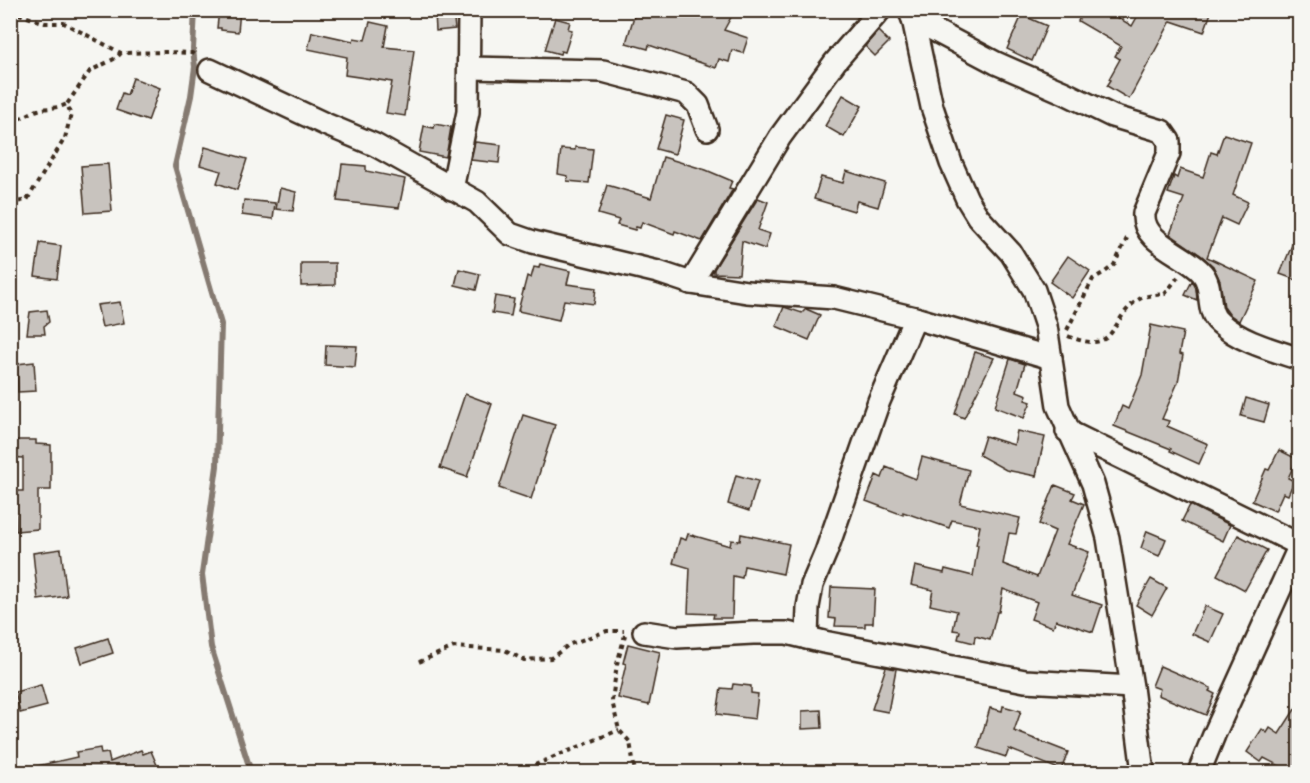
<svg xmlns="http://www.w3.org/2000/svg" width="1310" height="783" viewBox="0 0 1310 783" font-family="Pangolin,sans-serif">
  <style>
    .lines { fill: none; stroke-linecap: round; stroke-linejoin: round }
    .stream { stroke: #857a71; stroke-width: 6 }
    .building { fill: #c8c3be; stroke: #3b2a1e; stroke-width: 1.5 }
    .minor-casing { stroke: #3b2a1e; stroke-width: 26 }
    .path { stroke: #3b2a1e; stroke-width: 4; stroke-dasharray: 4.5 4.5; stroke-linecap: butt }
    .minor { stroke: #f6f6f2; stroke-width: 21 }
  </style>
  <rect width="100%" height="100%" fill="#f6f6f2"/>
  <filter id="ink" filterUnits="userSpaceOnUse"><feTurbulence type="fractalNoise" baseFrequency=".0167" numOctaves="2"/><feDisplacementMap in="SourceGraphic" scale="12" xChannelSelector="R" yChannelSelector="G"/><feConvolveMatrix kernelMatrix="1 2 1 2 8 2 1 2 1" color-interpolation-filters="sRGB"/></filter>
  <g filter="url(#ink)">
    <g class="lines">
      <polyline class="stream" points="195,10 193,49 195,67 191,96 175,166 221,324 217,466 202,574 211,647 251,772"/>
    </g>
    <g class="building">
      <polygon points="219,10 240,10 238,32 221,30 221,28 217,28"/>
      <polygon points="453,10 455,29 436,31 435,12"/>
      <polygon points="639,10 735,10 724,30 748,38 743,53 732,50 729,62 719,59 716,68 649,45 648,49 626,43 634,16 637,16"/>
      <polygon points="1084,10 1105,10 1132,26 1141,10 1212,10 1204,32 1171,21 1129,99 1107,86 1111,80 1109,79 1120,59 1115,56 1121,46 1078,21"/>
      <polygon points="1022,15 1047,26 1032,61 1007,49"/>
      <polygon points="555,18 570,22 568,29 572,30 565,52 561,51 560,54 545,50"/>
      <polygon points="370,22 388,26 384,47 414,50 405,116 386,113 392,82 345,75 347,57 308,49 312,32 353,41 354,38 365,40"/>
      <polygon points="878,31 889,42 875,56 865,46"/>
      <polygon points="133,78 160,88 148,121 116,110 122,93 127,95"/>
      <polygon points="843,95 862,106 844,137 825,126"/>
      <polygon points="666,115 684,120 675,154 656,149"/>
      <polygon points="435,124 451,127 446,157 419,152 424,126 434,128"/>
      <polygon points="1224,134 1251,143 1233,195 1248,202 1237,225 1222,218 1207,257 1258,281 1239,321 1229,314 1224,307 1220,281 1213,266 1202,256 1170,234 1184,198 1168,193 1174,176 1177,178 1180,169 1203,177 1211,152 1217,154"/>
      <polygon points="475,142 501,145 499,163 471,160"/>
      <polygon points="205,147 247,159 237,190 217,183 221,171 200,165"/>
      <polygon points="575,147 593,149 589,183 567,181 568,176 558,174 561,149 575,150"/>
      <polygon points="663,157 706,170 732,181 729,188 733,189 702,241 675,231 674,234 642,222 640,228 636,227 635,230 617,225 619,220 598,214 607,185 651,198"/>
      <polygon points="108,164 112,211 85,213 81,166"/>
      <polygon points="342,164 366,166 366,171 405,179 399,208 337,201"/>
      <polygon points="846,171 885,183 878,207 857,201 854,211 814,199 821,177 843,183"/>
      <polygon points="280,188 296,192 293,211 276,209"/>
      <polygon points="758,198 768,202 758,230 770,234 765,249 742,241 739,274 714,273 714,269"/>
      <polygon points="244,200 275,203 273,219 242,215"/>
      <polygon points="1299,228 1299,281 1280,274"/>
      <polygon points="40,243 61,246 57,279 35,276"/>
      <polygon points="1068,256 1090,271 1072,298 1050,282"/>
      <polygon points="301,263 335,263 335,285 301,286"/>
      <polygon points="540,264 570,271 567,284 596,288 594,304 564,300 559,320 518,311 527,276 531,278 534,267 539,268"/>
      <polygon points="459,269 480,274 476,290 455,285"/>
      <polygon points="1192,281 1196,288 1197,300 1185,295"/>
      <polygon points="495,296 514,299 511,316 492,313"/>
      <polygon points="120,302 124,323 102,327 97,305"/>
      <polygon points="784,307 802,313 806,309 820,315 809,340 776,326"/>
      <polygon points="47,310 49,322 44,326 45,334 27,334 30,312"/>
      <polygon points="1151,325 1183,332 1179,354 1183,355 1178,382 1162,419 1169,421 1167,426 1208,444 1199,464 1170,451 1171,449 1114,426 1122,406 1128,409 1142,375"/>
      <polygon points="326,345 357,346 355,367 325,365"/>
      <polygon points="975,352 994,358 964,418 955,414"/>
      <polygon points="1010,359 1025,364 1017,391 1027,395 1025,400 1031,402 1024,418 995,407"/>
      <polygon points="34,362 36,391 18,392 17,364"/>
      <polygon points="465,394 492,404 467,477 440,468"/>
      <polygon points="1246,398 1269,405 1264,422 1241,416"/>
      <polygon points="523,415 555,425 531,499 499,488"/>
      <polygon points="1017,431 1045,437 1036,476 1006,470 979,455 985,436 1014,445"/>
      <polygon points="10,440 36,440 36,444 51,445 51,490 38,490 38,529 16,531 15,491 23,491 23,458 10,457"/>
      <polygon points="1279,450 1297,459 1288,478 1294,481 1288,495 1283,493 1275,511 1252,501 1266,469 1269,470"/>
      <polygon points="922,457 969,470 960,504 1020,518 1016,534 1009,533 1003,564 1037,577 1055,531 1039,524 1055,485 1075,493 1072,499 1084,504 1067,544 1089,552 1072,595 1102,605 1093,632 1056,620 1053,627 1031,619 1037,602 1003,589 999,612 997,612 990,640 975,636 974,643 958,639 960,631 953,630 957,611 930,605 933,590 911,585 915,566 944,573 945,569 973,576 978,545 976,545 980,526 952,520 949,528 903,512 903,515 866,501 876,475 882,478 886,467 916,479"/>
      <polygon points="736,475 758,481 749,511 728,504"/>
      <polygon points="1190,505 1230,525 1223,541 1182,521"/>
      <polygon points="1147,531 1166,539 1159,556 1141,548"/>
      <polygon points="688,534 730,546 731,540 740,541 741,534 789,544 783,574 744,566 742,578 733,576 732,618 713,618 714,614 688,613 690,568 673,563 680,538 686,540"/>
      <polygon points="1238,535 1267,550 1245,590 1217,575"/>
      <polygon points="61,549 67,596 38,600 33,553"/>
      <polygon points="1151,579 1167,588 1152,615 1136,605"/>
      <polygon points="831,587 875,589 873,623 865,623 865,627 835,626 836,619 829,618"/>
      <polygon points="1205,606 1223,614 1210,642 1192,634"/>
      <polygon points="108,638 113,653 82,663 77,648"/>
      <polygon points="628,644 660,652 649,705 618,698 626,664 623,663"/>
      <polygon points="1160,666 1211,688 1209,691 1215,694 1206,715 1158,695 1160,689 1152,686"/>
      <polygon points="886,667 896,669 888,712 872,709"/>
      <polygon points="733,684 751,686 751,693 758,694 755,719 717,714 721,688 732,689"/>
      <polygon points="41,685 47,706 20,713 15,692"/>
      <polygon points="1299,703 1299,772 1291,772 1264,758 1261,762 1247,752 1262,729 1267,733 1270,728 1279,734"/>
      <polygon points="1003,706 1021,711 1014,731 1068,752 1061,770 1009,749 1006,757 978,748 990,708 1002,711"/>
      <polygon points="821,710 822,728 802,729 802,711"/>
      <polygon points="100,748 101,754 108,753 110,762 141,750 143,754 151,751 160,772 38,772 37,766 77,757 76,752"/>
    </g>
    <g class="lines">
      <defs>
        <g id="minor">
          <polyline points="909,10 913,19 932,107 951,163 967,199 978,217 1011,253 1034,290 1046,326 1058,406 1093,484 1108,538 1132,687 1143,772"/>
          <path d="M913 19 996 63 1065 93 1112 116 1162 131 1169 141V153L1144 213C1141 243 1186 254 1202 273 1215 288 1204 310 1220 323 1241 342 1273 350 1300 359"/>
          <polyline points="469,68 603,71 686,93 698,105 707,129"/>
          <polyline points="210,70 325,124 375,145 477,202 510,234 533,242 658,272 691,283 747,292 834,298 915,318 1051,358"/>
          <polyline points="452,189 468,112 469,10"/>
          <polyline points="691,283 780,137 835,62 880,10"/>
          <polyline points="1067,431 1300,545"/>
          <polyline points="644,632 677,637 753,633 787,633 824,642 1025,681 1132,687"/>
          <polyline points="807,638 808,607 812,585 826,552 879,401 915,318"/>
          <polyline points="1199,772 1214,735 1300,545"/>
        </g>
      </defs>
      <use href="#minor" class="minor-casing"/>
      <g class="path">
        <polyline points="10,11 45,23 64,23 121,53 168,52 192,53 197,57"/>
        <path d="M10 120C22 120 28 113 38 110 48 107 57 109 67 104"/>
        <polyline points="10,203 27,200 65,138 71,114 67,104 90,71 116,58 121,53"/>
        <polyline points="1067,330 1093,279 1105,272 1114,265 1128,236"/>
        <path d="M1068 336C1119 357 1109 318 1138 300 1145 295 1156 295 1165 294L1178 277"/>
        <polyline points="625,635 617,664 612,701 619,730 630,742 635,772"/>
        <polyline points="419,662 454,647 505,650 524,660 551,658 570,644 607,631 624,631"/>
        <polyline points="518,772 619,730"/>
      </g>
      <use href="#minor" class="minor"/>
    </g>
  </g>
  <rect width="1310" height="783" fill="none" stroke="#f6f6f2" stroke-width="36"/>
  <rect x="18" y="18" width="1274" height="747" fill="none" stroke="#3b2a1e" stroke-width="2" filter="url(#ink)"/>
</svg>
